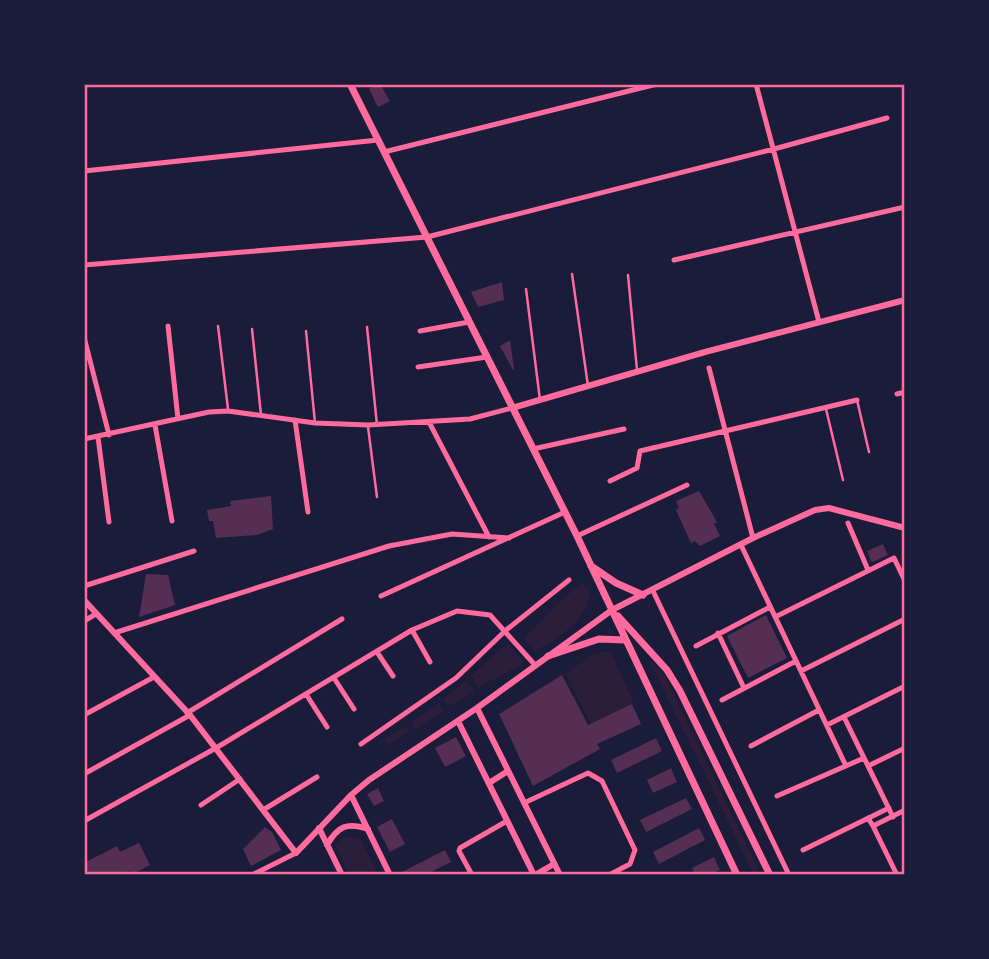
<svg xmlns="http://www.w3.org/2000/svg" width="989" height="959" font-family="Manrope,sans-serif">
<rect width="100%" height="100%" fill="#1b1b3a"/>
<path fill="#2a1e3b" d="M582 583 590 591C587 623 559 636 534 652L524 638 557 604Z
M508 643 524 663 478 688 471 676Z
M602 652H611L634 703 591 724 565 674 594 654Z
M649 660 664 673 761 875H754Z
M466 681 475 691 449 706 443 699Z
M439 704 444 711 415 729 411 722Z
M406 726 410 731 388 746 384 739Z
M348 836 361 840 379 875H349L335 845 341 838Z"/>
<path fill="#542f53" d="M377 84H380L390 101 378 107 369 89Z
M502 282 504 300 478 307 471 292Z
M510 340 514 370H513L500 346Z
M699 491 717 522 714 524 720 536 700 546 695 541 691 543 676 510 679 508 676 501Z
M271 496 273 529 257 535 216 538 213 521H209L207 510 231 506 230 501Z
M883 544 888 555 873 562 871 561 867 551Z
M146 574 168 575 175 605 139 617Z
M766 615 787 658 748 678 727 636Z
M562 675 588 725 632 704 641 724 597 744 600 749 533 786 499 714Z
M456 737 466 756 445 767 435 748Z
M656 738 662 751 617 773 611 760Z
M671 768 677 782 653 793 647 780Z
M378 788 384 801 374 806 367 794Z
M686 798 692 809 646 832 640 820Z
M392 819 405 844 390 852 377 827Z
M265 827 272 832 281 850 251 866 243 849Z
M699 828 705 840 659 864 653 852Z
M139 843 150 865 131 875 129 871 120 875H84V863L117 846 120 852Z
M445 850 451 862 425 875H396Z
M714 857 720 870 709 875H695L692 868Z"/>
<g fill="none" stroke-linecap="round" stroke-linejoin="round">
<path stroke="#ff6b9d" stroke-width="2.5" d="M572 274 588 386
M628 275 637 370
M526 289 540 400
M218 326 228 409
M367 327 377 425
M252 329 261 415
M306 331 315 423
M857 400 869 452
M826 409 843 480
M368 427 377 497"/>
<path stroke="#ff6b9d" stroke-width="5" d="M756 84 819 322
M384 152 657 84
M84 171 378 140
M674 260 905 207
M84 265 427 237 774 149 887 118
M168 326 178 419
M420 331 469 322
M84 337 109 435
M418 367 487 357
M709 368 753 538
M897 394 905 392
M295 420 308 512
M429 422 489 537
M155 425 172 521
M98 437 109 522
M84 439 209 412 228 411 315 423 368 425 470 419 512 408
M533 449 624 429
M610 481 637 468 640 451 857 400
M848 523 868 570
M577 536 687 485
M741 545 846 766
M84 586 194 551
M653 591 789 875
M381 596 565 512
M775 617 894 558 905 581
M84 621 96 614
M412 630 430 662
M114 633 389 546 452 534 509 538
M718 633 744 688
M696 646 770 607
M377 652 393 676
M801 671 905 619
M334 678 354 709
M306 694 327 727
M722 700 796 661
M187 713 342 619
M84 715 154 677
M844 717 893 817
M827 725 905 686
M361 744 456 678 505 631 569 580
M751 746 819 710
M868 766 905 748
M84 774 190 715
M777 796 864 758
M524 803 588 773 602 781 635 850 630 864 609 875
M201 805 240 779
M263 810 317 777
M868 818 873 826 905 810
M84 821 216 748 412 630 457 611 490 615 535 665
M873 826 897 875
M803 850 889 808
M252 875 296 853
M472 875 459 851 460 848 507 821"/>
<path stroke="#ff6b9d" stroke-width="6" d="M512 408 705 352 905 300
M84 600 190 715 296 853 351 795 369 780 477 708 612 610 753 538 815 510 829 508 905 528
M477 708 560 875
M458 721 534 875
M489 783 508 771
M351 795 390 875
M319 828 342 875
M327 845C338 826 347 822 368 829
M535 875 554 864"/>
<path stroke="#ff6b9d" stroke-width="7" d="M350 84 577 536 737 875
M591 566 616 583 643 595
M618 616 667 670 680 691 770 875
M548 656 599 639 625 640"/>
</g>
<rect width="989" height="959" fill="none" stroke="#1b1b3a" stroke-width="172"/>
<rect x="86" y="86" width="817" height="787" fill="none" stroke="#ff6b9d" stroke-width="2.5"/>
</svg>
